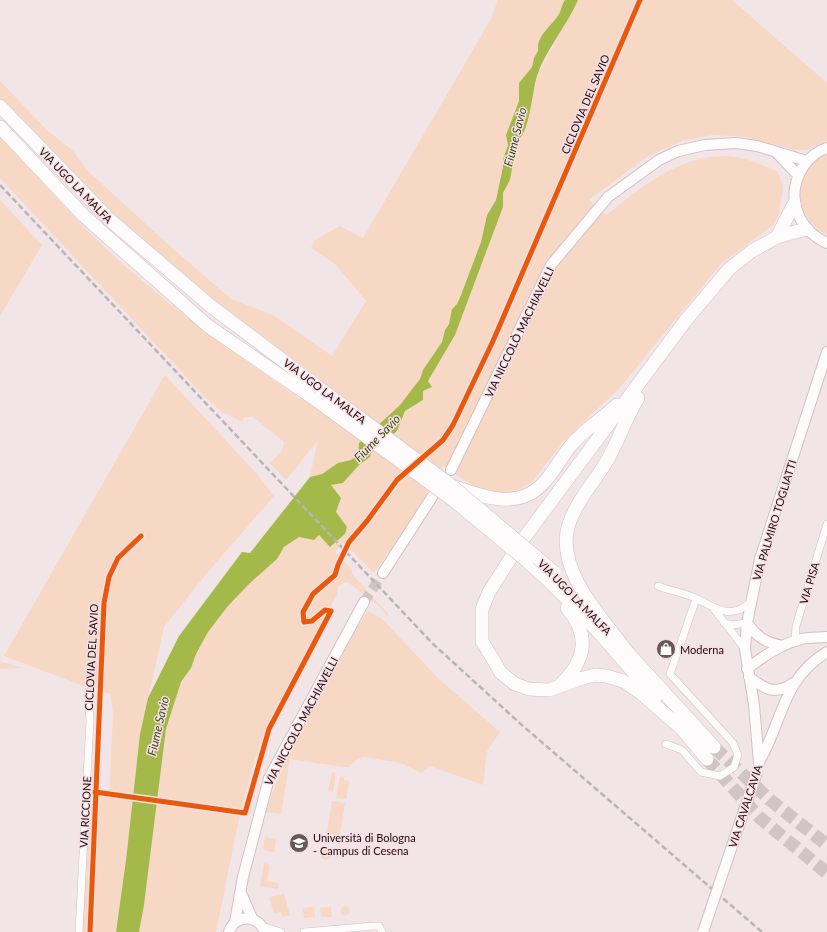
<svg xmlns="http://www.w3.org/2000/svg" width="827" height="932" font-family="Lato,sans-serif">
<rect width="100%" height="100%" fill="#f1e5e8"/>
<path fill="#f7d8c4" d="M498 0H565C561 5 561 13 557 17 550 27 536 37 538 51L534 58 532 67 519 83V101L506 135 508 145 503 159V167L496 200 487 215 481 242 461 295 457 304 452 309 449 324 445 330 442 342 415 386 400 405 385 420 358 455 351 460 338 463 322 474 310 477 318 440 286 480 270 463 282 451 284 442 253 417H244L242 422 222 412 203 395 0 178V137C32 171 64 207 97 240 159 300 230 350 300 399L319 378 222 308 115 220 0 99V81L47 130 73 151 89 172 170 246 231 299 273 315 332 356 366 301 335 264 311 248 315 240 340 226 363 238 491 19Z
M578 0H732L827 83V141L807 150H795L747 137 713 135 684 140 647 157 589 200 607 215C641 186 688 149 737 157 750 159 764 166 777 171L783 186 779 214 773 225 720 265 618 390 583 422 563 442 531 483 508 495 484 492 473 486 443 466 409 523 374 573 344 543 335 552 352 570V574L389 615 387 616 381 608 349 583 345 582 338 587 337 595 268 723C241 789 231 863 216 932H139L144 905 166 729 181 682 191 668 196 654 208 632 228 606 248 585 277 559 284 547 299 537 314 540 319 535 330 546 347 527 336 512 341 498 331 485 343 483 359 465 370 457 371 453 397 432 405 411 423 400V391L464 312 503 207V193L510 180 517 140 526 125 537 76Z
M827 152V234C803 225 792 192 806 170 811 162 819 157 827 152Z
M0 200 42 245 0 316Z
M165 375 256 473 274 496 207 573 164 627 140 734 126 860 116 932H83L88 796 109 798 113 715 111 694 97 691 4 656Z
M368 611 381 618 439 679 500 732 487 751 483 785 430 766 421 773 401 763 364 757 356 760 349 767H343L290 759 281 814 266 812C273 786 285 764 297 739 318 695 340 652 368 611Z
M0 661 21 668 0 669Z
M332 772 336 773 333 792 328 791Z
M340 776 344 777V780L349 781 346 799 336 798Z
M332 801 345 803 340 835 327 833Z
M265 837 276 839 274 852 263 850Z
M321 855a5 5 0 1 1 10 0a5 5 0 1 1-10 0Z
M264 863 270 865 267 881 279 883 278 889 260 886Z
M284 894 290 915 282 917 281 912 274 914 269 897Z
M340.5 911a4.5 4.5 0 1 1 9 0a4.5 4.5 0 1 1-9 0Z
M314 907 315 917 304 918 303 908Z
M331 907 332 917H321L320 908Z"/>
<path fill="#a5b94b" d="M565 0H578C567 26 546 49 537 76 532 91 530 133 517 141L510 180 503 193V207L455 335 428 381 432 387 423 391V400L405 411 397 431 371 453 370 457 359 465 343 483 331 485 341 498 336 512 347 527 345 534 330 547 319 535 314 540 299 537 284 547 277 559 248 585 228 606 208 632 196 654 191 668 181 682 166 729 144 905 139 932H116L126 860 140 734 148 698 179 636 242 552 250 553 310 477 322 474 338 463 351 460 358 455 359 443 400 405 420 379 423 370 442 342 445 330 449 324 452 309 457 304 461 295 481 242 487 215 496 200 503 167V159L508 145 506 135 519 101V83L532 67 534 58 538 51C536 37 550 27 557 17 561 13 561 5 565 0Z"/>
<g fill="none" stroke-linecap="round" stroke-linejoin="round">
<path stroke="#d1c4c7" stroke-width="10" stroke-dasharray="10 5" stroke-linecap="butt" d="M364 602 383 573"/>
<path stroke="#d1c4c7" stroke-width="13" stroke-dasharray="13 6" stroke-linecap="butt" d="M714 747 770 800 827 845
M707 759 760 818 827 873"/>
<g stroke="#d1c1c5" stroke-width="8">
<path id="street" d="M658 586C671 591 685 593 697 599 717 609 730 620 751 602
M714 609 745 649
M724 623 732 625 747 623
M795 642 796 626 827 524
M666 744 682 750 701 772 720 776 734 767 738 755 733 743 670 674 696 599
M262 926 281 932
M79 932 90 720 88 692
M304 932 374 926H379L382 932"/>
</g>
<g stroke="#d1c1c5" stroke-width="12">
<path id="secondary" d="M827 148C817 151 809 158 803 167 785 196 797 229 827 243
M777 153 798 175
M451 470 551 265 608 197 659 160 678 151 705 145 736 143 757 146 807 161
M383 573 432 497
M747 623C757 637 766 643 783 646
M747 669C762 657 783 643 802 639 810 637 819 638 827 637
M749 677C765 689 775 696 793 683
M759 762C783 721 782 679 827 652
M759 763 754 705 745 649 747 623 760 559 827 352
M241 893 252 918
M235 922 243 877 269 778 364 602
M229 932C235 914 258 914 265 932"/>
</g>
<g stroke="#d1c1c5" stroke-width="14">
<path id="highway" d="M0 106 110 220 212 307 318 387
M0 127 84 216 208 326 316 400
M777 237 794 204
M453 486C485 498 521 511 546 480 556 469 563 454 573 443 586 428 603 418 617 405
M527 561C574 602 615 650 655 698
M629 654C604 620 556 572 568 527 575 503 593 484 605 464 618 443 625 419 638 398
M629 654 714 747
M561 684C586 660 590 635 567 608
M676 722 707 759
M681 728 642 694 623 681 606 676 595 675 583 678 549 690 529 689 515 684 501 673 482 641V609L489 592 521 542 686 320 729 269 752 251 777 237 806 229"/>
</g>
<use href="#street" stroke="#fdfbfc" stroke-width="7"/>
<use href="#secondary" stroke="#fdfbfc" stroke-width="10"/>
<use href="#highway" stroke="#fdfbfc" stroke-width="13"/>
<path stroke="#b9b5b6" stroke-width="2.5" stroke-dasharray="6 3" stroke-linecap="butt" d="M0 185 433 644 523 726 762 932"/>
<g stroke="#d1c1c5" stroke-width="12" stroke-linecap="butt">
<path id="secondary-bridge" d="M703 932 757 772"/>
</g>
<g stroke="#d1c1c5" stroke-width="14" stroke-linecap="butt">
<path id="highway-bridge" d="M318 387 452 486 554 572
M316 400 452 499 527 561"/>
</g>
<use href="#secondary-bridge" stroke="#fdfbfc" stroke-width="10"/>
<use href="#highway-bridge" stroke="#fdfbfc" stroke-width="13"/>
<g stroke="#f7dfe4" stroke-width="8">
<path id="cycleway" d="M95 792 245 813 269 729 331 611 325 610 312 621 304 622 303 612 313 594 335 575 338 565 349 542 367 521 397 480 443 440 453 425 493 341 640 0
M90 932 104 603 109 577 118 558 141 536"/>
</g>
<use href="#cycleway" stroke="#e8590c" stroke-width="5"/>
</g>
<defs>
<g id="shop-disc" transform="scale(1)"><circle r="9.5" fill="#67575b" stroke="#f7dfe4"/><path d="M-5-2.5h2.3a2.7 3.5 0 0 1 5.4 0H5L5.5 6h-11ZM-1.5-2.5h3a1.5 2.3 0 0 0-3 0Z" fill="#fff"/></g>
<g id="university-disc" transform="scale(1)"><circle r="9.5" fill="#67575b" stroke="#f7dfe4"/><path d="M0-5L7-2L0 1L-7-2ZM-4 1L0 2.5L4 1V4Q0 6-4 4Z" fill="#fff"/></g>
</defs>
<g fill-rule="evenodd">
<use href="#shop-disc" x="666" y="649"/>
<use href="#university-disc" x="299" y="843"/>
</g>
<g text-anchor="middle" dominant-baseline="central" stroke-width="3" stroke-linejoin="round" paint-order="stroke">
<g font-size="11" fill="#1d0a0f" stroke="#f7dfe4">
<text transform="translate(585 104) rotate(-67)">CICLOVIA DEL SAVIO</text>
<text transform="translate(76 185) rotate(46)">VIA UGO LA MALFA</text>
<text transform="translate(519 332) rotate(-64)">VIA NICCOLÒ MACHIAVELLI</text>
<text transform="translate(325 391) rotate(37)">VIA UGO LA MALFA</text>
<text transform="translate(774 520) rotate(-73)">VIA PALMIRO TOGLIATTI</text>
<text transform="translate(809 583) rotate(-73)">VIA PISA</text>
<text transform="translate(575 597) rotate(46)">VIA UGO LA MALFA</text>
<text transform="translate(91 657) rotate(-87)">CICLOVIA DEL SAVIO</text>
<text transform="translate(301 721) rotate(-62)">VIA NICCOLÒ MACHIAVELLI</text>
<text transform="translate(745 806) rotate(-72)">VIA CAVALCAVIA</text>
<text transform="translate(85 812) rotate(-87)">VIA RICCIONE</text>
</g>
<g font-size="11" fill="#1d0a0f" stroke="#f7dfe4" text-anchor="start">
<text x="680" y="649">Moderna</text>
<text x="313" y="837">Università di Bologna<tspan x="313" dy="13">- Campus di Cesena</tspan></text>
</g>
<g font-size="12" font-style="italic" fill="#3b4915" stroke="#f7dfe4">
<text transform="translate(515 137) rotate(-76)">Fiume Savio</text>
<text transform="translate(377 438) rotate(-46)">Fiume Savio</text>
<text transform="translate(158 726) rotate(-77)">Fiume Savio</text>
</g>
</g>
</svg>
